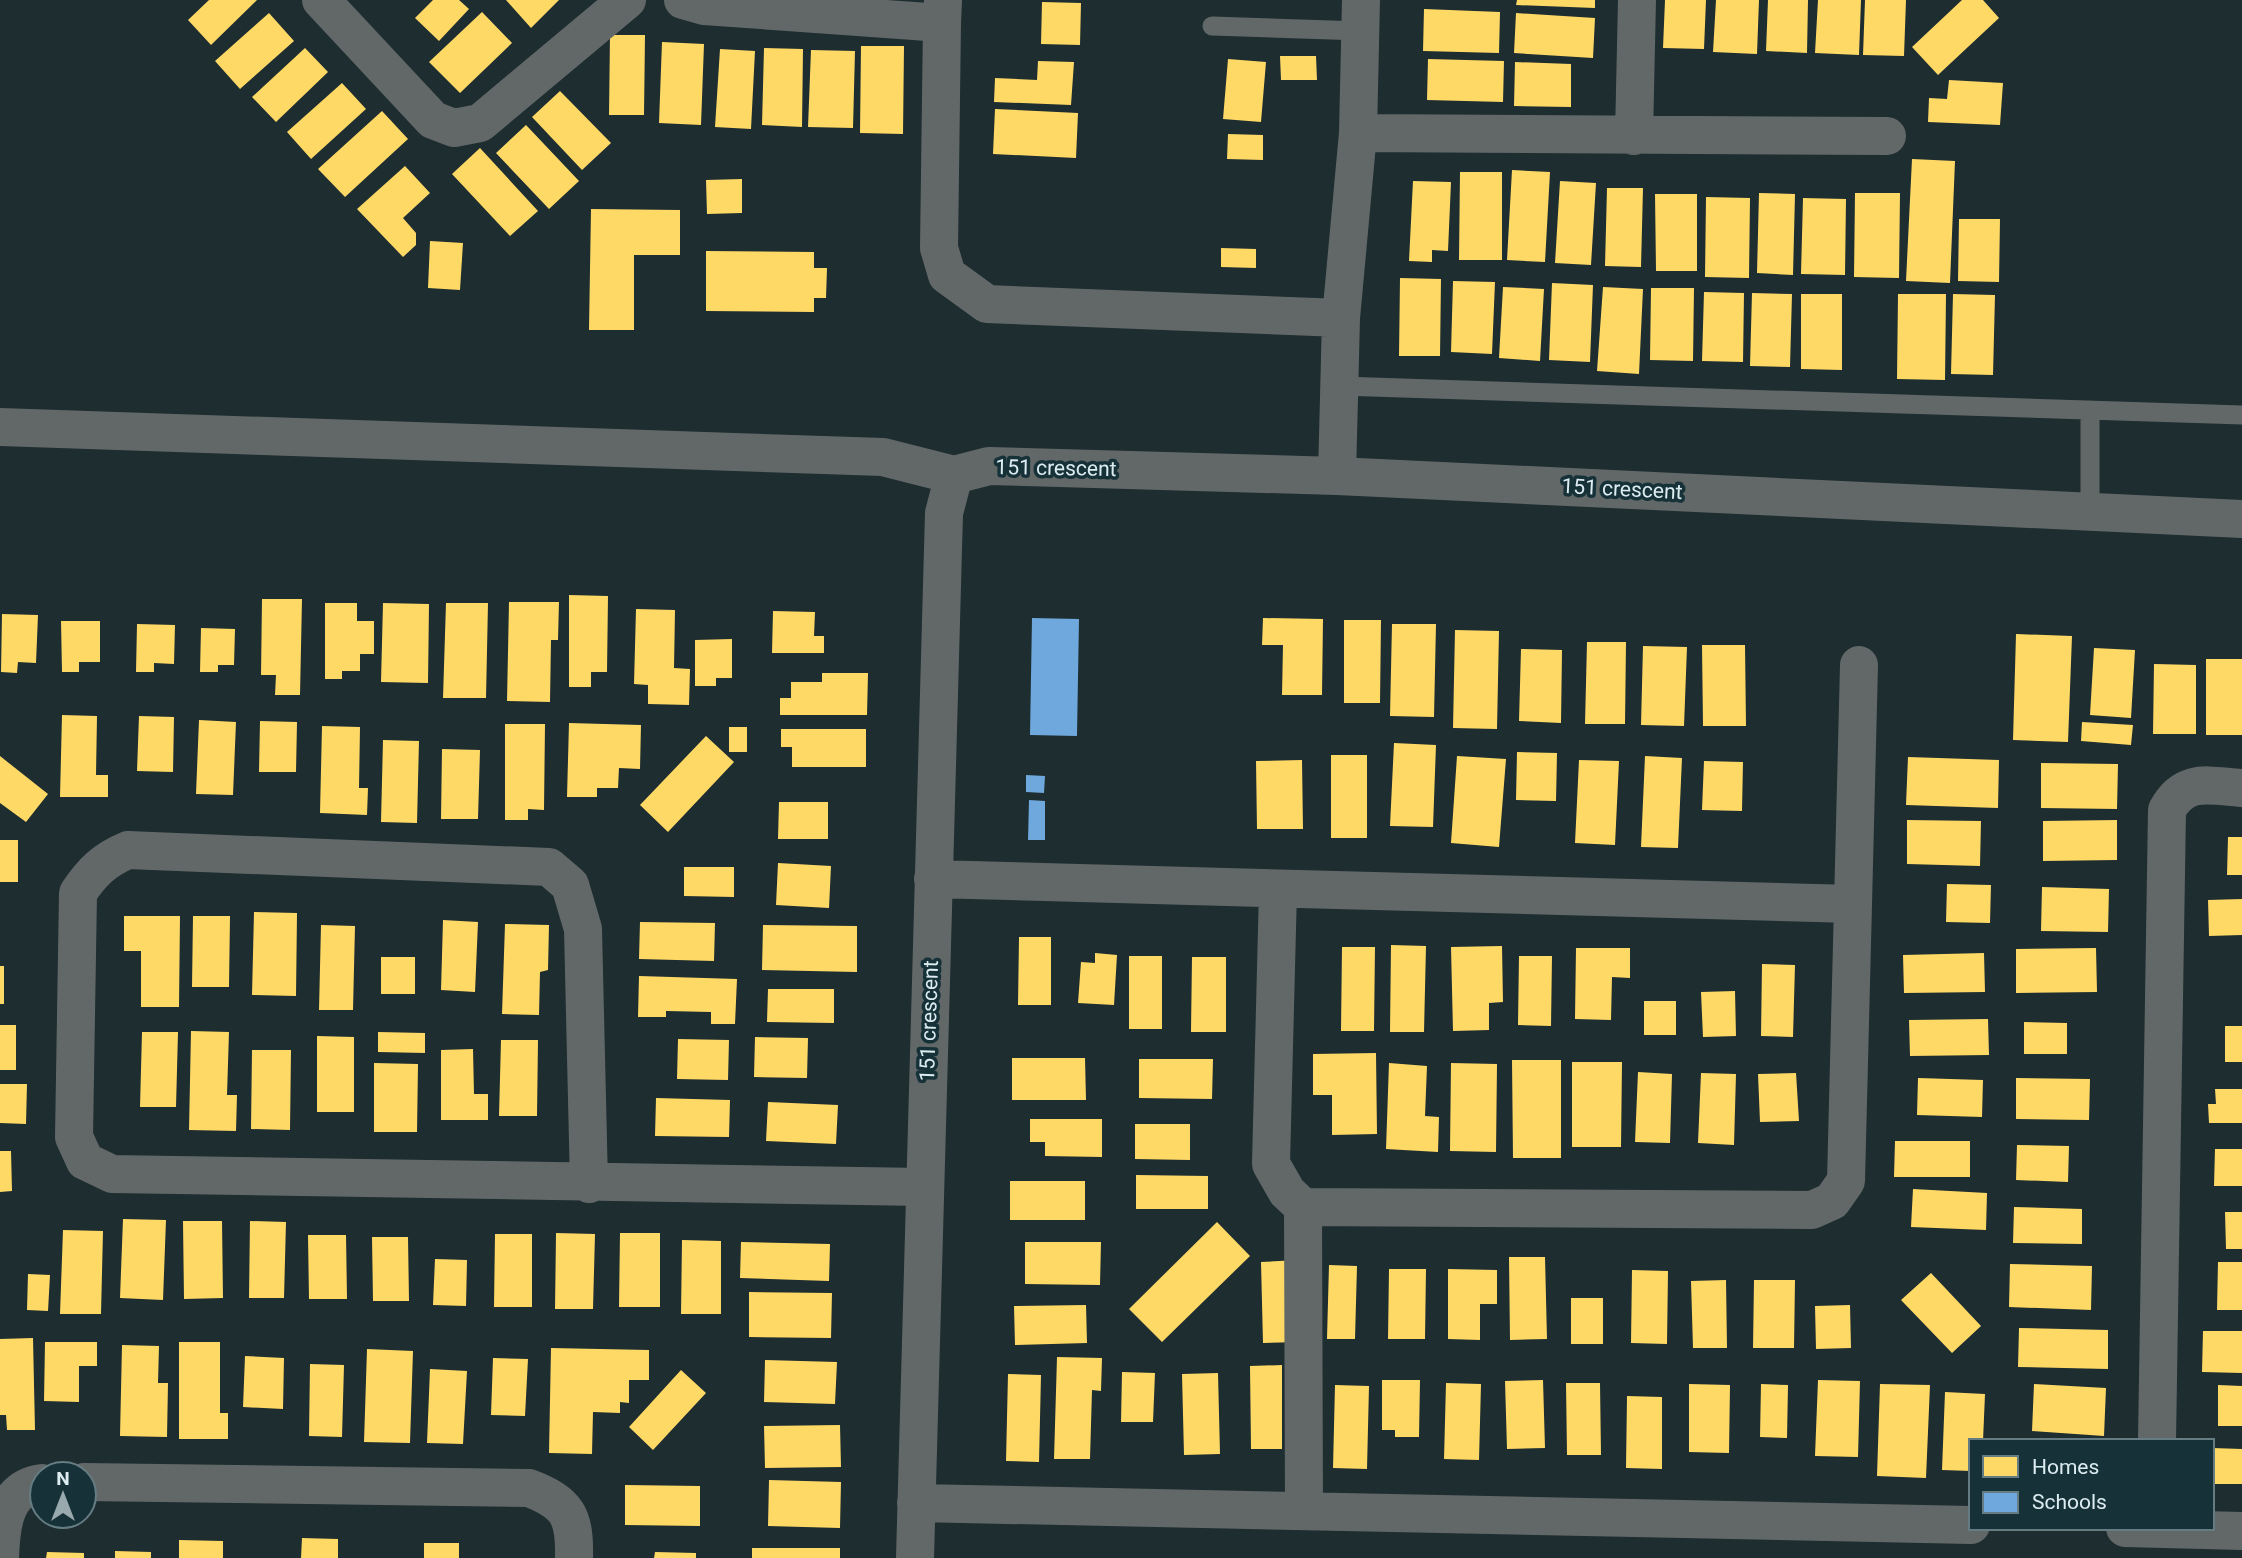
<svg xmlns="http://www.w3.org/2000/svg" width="2242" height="1558" font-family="Roboto,sans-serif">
<rect width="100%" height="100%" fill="#1e2d30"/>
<path fill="#ffd966" d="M209 0H257L211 45 188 20Z
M433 0H459L469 9 439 41 415 18Z
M506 0H559L531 28Z
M1517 0H1595V8L1516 5Z
M1665 0H1706L1704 49 1663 48Z
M1716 0H1759L1757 54 1713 52Z
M1768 0H1808L1807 53 1766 51Z
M1818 0H1861L1859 55 1815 53Z
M1865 0H1906L1904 56 1863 55Z
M1962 0H1983L1999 18 1938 75 1912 47Z
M1042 2 1081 3 1080 45 1041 44Z
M1424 9 1500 12 1499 53 1423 51Z
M482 12 512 43 460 93 429 62Z
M269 13 294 41 240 89 215 61Z
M1516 13 1595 18 1593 58 1514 53Z
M610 35H645L644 115H609Z
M662 42 704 44 701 125 659 123Z
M861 46H904L903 134 860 133Z
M305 48 328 72 276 122 252 97Z
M764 48 803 49 802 127 762 125Z
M720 49 755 51 751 129 715 127Z
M811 50 855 51 853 128 808 127Z
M1280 56H1316L1317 80H1281Z
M1228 59 1266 62 1261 122 1223 119Z
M1428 59 1504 61 1503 102 1427 100Z
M1038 61 1074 62 1071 105 994 102 995 78 1037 80Z
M1515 62 1571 64V107L1514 106Z
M1949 80 2003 83 2000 125 1928 122 1929 98 1947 99Z
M342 83 366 109 311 159 287 132Z
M560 91 611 143 582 170 532 117Z
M995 109 1078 113 1076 158 993 154Z
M382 111 408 139 345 197 318 169Z
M526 125 579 181 549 209 496 153Z
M1228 134 1263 135V160L1227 159Z
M480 148 538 211 510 236 452 174Z
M1912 159 1955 161 1950 283 1906 281Z
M405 166 430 193 403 218 416 233V245L403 257 357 209Z
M1512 170 1550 172 1545 262 1507 260Z
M1460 172H1502V260H1459Z
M742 179V213L707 214 706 180Z
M1413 181 1451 182 1448 251 1432 250V262L1409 261Z
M1560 181 1596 183 1591 265 1555 263Z
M1607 188H1643L1641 267 1605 266Z
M1759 193 1795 194 1793 275 1757 273Z
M1855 193H1900L1899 278 1854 277Z
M1655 194H1697V271H1656Z
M1706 197 1750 198 1749 278 1705 277Z
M1803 198 1846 199 1845 275 1801 274Z
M591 209 680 210V255H634V330H589Z
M1959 219H2000L1999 282 1958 281Z
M430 241 463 243 460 290 428 288Z
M1221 248 1256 249V268L1221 267Z
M706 251 814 252V268H827L826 298H814V312L706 311Z
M1400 278 1441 279 1440 356H1399Z
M1453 281 1495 282 1492 354 1451 352Z
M1552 283 1593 285 1590 362 1549 360Z
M1503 287 1544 289 1540 361 1499 358Z
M1603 287 1643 289 1639 374 1597 371Z
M1651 288H1694L1693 361 1650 360Z
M1704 292 1744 293 1743 362 1702 361Z
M1752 293 1792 294 1790 367 1750 366Z
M1801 294H1842V370L1801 369Z
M1898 294H1946L1945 380 1897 379Z
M1953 294 1995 295 1993 375 1951 374Z
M569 595 608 596 607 672H591V687H569Z
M262 599H302L300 695H275L276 675H261Z
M509 602H559L558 640H551L550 702 507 701Z
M325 603H357V621H374V654H360V671H342V679H325Z
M383 603 429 604 428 683 381 682Z
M446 603H488L486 698H443Z
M636 609 675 610 674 668 690 669 689 705 648 704V685L634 684Z
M773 611 815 612 814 636H824V653H772Z
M2 614 38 615 36 663 18 662 17 673 1 672Z
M1263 618 1323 619 1322 695H1282L1283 645H1262Z
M1344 620H1381L1380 703H1344Z
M61 621H100V662H79V672H62Z
M137 624 175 625 174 664 154 663V672H136Z
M1392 624H1436L1434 717 1390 716Z
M201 628 235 629 234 665H218V672H200Z
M1455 630 1499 631 1497 729 1453 728Z
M2016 634 2072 636 2068 742 2013 740Z
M732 639V678H716V686H695V640Z
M1587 642H1626L1625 724H1585Z
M1702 645H1745L1746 726H1703Z
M1643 646 1687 647 1684 726 1641 725Z
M2094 648 2135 650 2131 718 2090 715Z
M1521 649 1562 650 1561 723 1519 721Z
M2206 659H2242V735H2206Z
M2154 664 2196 665V734H2153Z
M822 673H868L867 715H780V698H791V682H822Z
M62 715 97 716 96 775H108V797H60Z
M139 716 174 717 173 772 137 771Z
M199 720 236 722 233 795 196 794Z
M260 721 297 722 296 772H259Z
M2082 722 2133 725 2131 745 2081 741Z
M569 723 641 725 640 769 619 768 618 788H597V797H567Z
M505 724H545L544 810 528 809V820H505Z
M322 726 360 727 359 788H368L367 815 320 813Z
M729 727H747V752H729Z
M781 729H866V767H792V747H781Z
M706 736 734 762 668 832 640 805Z
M383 740 419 741 417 823 381 822Z
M1394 743 1436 745 1433 827 1390 826Z
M442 749 480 750 478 819H441Z
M1517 752 1557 753 1556 801 1516 800Z
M1331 755H1367V838H1331Z
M0 756 48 794 26 822 0 803Z
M1457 756 1506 759 1499 847 1451 843Z
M1645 756 1682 758 1678 848 1641 847Z
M1908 757 1999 760 1998 808 1906 805Z
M1302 760 1303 829H1257L1256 761Z
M1579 760 1619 761 1615 845 1575 843Z
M1704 761 1743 762 1742 811 1702 810Z
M2041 763 2118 764 2117 809 2041 808Z
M779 802H828V839H778Z
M1907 820 1981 821 1980 866 1907 864Z
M2117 820V860L2043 861V821Z
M2228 837H2242V875H2227Z
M0 840H18V882H0Z
M778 863 831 866 829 908 776 905Z
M684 867H734V897L684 896Z
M1947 884 1991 885 1990 923 1946 922Z
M2042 887 2109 889 2108 932 2041 931Z
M2242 899V935L2209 936 2208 900Z
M254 912 297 913 296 996 252 995Z
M124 916H180L179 1007H141V951H124Z
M193 916H230L229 987H192Z
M443 920 478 922 475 992 441 990Z
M640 922 715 923 714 961 639 959Z
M505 924 549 925 548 970 540 972 539 1015 502 1014Z
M321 925 355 926 353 1010H319Z
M763 925 857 926V972L762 970Z
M1019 937H1051V1005H1018Z
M1391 945 1426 946 1424 1032H1390Z
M1502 946 1503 1002 1489 1003V1030L1453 1031 1451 947Z
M1342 947H1375L1374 1031H1341Z
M1576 948H1630V978L1612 977 1611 1020 1575 1019Z
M2096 948 2097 992 2016 993V949Z
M1095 953 1117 955 1114 1005 1078 1003 1081 962 1095 963Z
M1984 953 1985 992 1904 993 1903 955Z
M1129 956H1162V1029H1129Z
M1519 956H1552L1551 1026 1518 1025Z
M381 957H415V994H381Z
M1192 957H1226V1032H1191Z
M1762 964 1795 965 1793 1037 1761 1036Z
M0 966H4V1004H0Z
M639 976 737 979 735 1024H711V1012L666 1011V1017H638Z
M768 989H834V1023L767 1022Z
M1735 991 1736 1036 1703 1037 1701 992Z
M1644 1001H1676V1035H1644Z
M1988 1019 1989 1055 1910 1056 1909 1020Z
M2024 1022 2067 1023V1054H2024Z
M0 1025H16V1070H0Z
M2225 1026H2242V1062H2225Z
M191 1031 229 1032 227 1095H237L236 1131 189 1130Z
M142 1032H178L176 1107H140Z
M378 1032 425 1033V1053L378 1052Z
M317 1036 354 1037V1112H317Z
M755 1037 808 1038 807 1078 754 1077Z
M678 1039 729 1040 728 1080 677 1079Z
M501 1040H538L537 1116H499Z
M473 1049 474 1094H488V1120H441V1050Z
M252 1050H291L290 1130 251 1129Z
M1376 1053 1377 1134 1332 1135V1095H1313V1054Z
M1012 1058H1085L1086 1100H1012Z
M1139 1059H1213L1212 1099 1139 1098Z
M1512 1060H1561V1158H1513Z
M1572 1062H1622L1621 1147H1572Z
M374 1063 418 1064 417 1132H374Z
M1389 1063 1427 1066 1425 1116 1439 1117 1438 1152 1386 1149Z
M1451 1063 1497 1064 1496 1152 1450 1151Z
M1638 1072 1672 1074 1670 1143 1635 1142Z
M1701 1073 1736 1074 1734 1145 1698 1143Z
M1796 1073 1799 1121 1760 1122 1758 1074Z
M1918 1078 1983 1080 1982 1117 1917 1115Z
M2016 1078 2090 1079 2089 1120 2016 1119Z
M0 1084H27L26 1124 0 1123Z
M2215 1089H2242V1123H2209L2208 1104H2216Z
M656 1098 730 1100 729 1137 655 1136Z
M768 1102 838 1105 836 1144 766 1141Z
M1030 1119H1102V1157L1045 1156V1142H1030Z
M1135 1124H1190V1160L1135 1159Z
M1895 1141H1970V1177H1894Z
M2017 1145 2069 1146 2068 1182 2016 1180Z
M2215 1149H2242V1186H2214Z
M0 1151H11L12 1191 0 1192Z
M1136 1175 1208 1176V1209H1136Z
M1010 1181H1085V1220H1010Z
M1913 1189 1987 1193 1986 1230 1911 1227Z
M2014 1207 2082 1209V1244L2013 1243Z
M2225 1212H2242V1249H2226Z
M123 1219 166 1220 163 1300 120 1298Z
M183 1221H222L223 1298 184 1299Z
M250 1221 286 1222 284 1298H249Z
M1217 1222 1250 1256 1162 1342 1129 1309Z
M63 1230 103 1231 101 1314H60Z
M556 1233 595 1234 593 1309H555Z
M620 1233H660V1307H619Z
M495 1234H532V1307H494Z
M308 1235H346L347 1299H309Z
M372 1237H408L409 1301H373Z
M682 1240 721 1241V1314H681Z
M741 1242 830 1244 829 1281 740 1278Z
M1025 1242H1101L1100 1285 1025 1284Z
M1509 1257H1545L1547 1339 1510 1340Z
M435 1259 467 1260 466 1306 433 1305Z
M1298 1260 1299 1342 1263 1343 1261 1262Z
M2218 1262H2242V1310H2217Z
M2010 1264 2092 1266 2091 1310 2009 1307Z
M1329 1265 1357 1266 1355 1339H1327Z
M1389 1269H1426L1425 1339H1388Z
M1448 1269 1497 1270V1304H1480V1340L1448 1339Z
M1632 1270 1668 1271 1667 1344 1631 1343Z
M1931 1273 1981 1326 1952 1353 1901 1300Z
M28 1274 50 1275 48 1311 27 1310Z
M1726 1280 1727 1348H1693L1691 1281Z
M1754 1280H1795L1794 1348H1753Z
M749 1292 832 1293 831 1338 749 1337Z
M1571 1298H1603V1344H1571Z
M1086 1305 1087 1343 1015 1345 1014 1306Z
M1850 1305 1851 1348 1816 1349 1815 1306Z
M2019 1328 2108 1330V1369L2018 1367Z
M2203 1331H2242V1373L2202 1372Z
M33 1338 35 1430H7L6 1415H0V1339Z
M45 1342H97V1366H79V1402L44 1401Z
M179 1342H220V1413H228V1439H179Z
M122 1345 159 1346 158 1383H168L167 1437 120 1436Z
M551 1348 649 1350V1380H629V1403L620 1402V1413L593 1412 592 1454 549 1453Z
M367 1349 413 1351 410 1443 364 1442Z
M245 1356 284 1358 283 1409 243 1407Z
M1057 1357 1102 1358 1101 1391 1092 1390 1090 1459H1054Z
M493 1358 528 1359 525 1416 491 1415Z
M765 1360 837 1362 835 1404 764 1402Z
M310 1364 344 1365 342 1437 309 1436Z
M1282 1365V1449H1251L1250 1366Z
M430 1369 467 1371 463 1444 427 1443Z
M681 1370 706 1393 653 1450 629 1427Z
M1122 1372 1155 1373 1153 1422H1121Z
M1218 1373 1220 1454 1184 1455 1182 1374Z
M1008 1374 1041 1375 1039 1462 1006 1461Z
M1382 1380H1420L1419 1437H1395V1430H1382Z
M1543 1380 1545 1448 1507 1449 1505 1381Z
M1818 1380 1860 1381 1858 1457 1815 1456Z
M1446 1383 1481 1384 1479 1460 1444 1459Z
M1566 1383H1600L1601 1455H1567Z
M1689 1384 1730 1385 1729 1453 1689 1452Z
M1761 1384 1788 1385 1787 1438 1760 1437Z
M1880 1384 1930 1385 1926 1478 1877 1476Z
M2034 1384 2106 1388 2104 1436 2032 1431Z
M1335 1385 1369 1386 1367 1469 1333 1468Z
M2218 1385 2242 1386V1426H2218Z
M1945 1392 1985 1394 1983 1441H1971V1471L1942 1470Z
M1627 1396 1662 1397V1469L1626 1468Z
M840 1425 841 1467 765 1468 764 1426Z
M2212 1448 2242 1449V1484H2212Z
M769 1480 841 1482 840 1528 768 1526Z
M625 1485 700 1486V1526L625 1525Z
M302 1538 338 1539V1558H301Z
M179 1540 223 1541V1558H179Z
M424 1543H459V1558H424Z
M752 1548H840V1558H752Z
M115 1551 151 1552V1558H115Z
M47 1552 84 1553V1558H46Z
M655 1552 696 1553V1558H654Z"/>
<path fill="#6fa8dc" d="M1032 618 1079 619 1077 736 1030 735Z
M1026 775 1045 776 1044 793 1026 792Z
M1029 800 1045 801V840H1028Z"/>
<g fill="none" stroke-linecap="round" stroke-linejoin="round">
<path stroke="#626868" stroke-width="19" d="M1212 26 1361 31
M1340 386 2242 415
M2090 410V511"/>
<path stroke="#626868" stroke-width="38" d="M321 0 433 120 454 128 480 123 627 0
M683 0 704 6 942 23 943 0
M942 23 939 248 947 275 987 304 1341 318
M1358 133 1887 136
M1634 136 1637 0
M0 427 883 457 954 475 989 466 1337 476 2242 519
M1337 476 1341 318 1358 133 1361 0
M933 879 1853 904 1846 1181 1832 1201 1812 1210 1303 1207 1287 1192 1271 1164 1278 890
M1853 904 1859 665
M589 1184 583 929 570 885 549 867 128 850C104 860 92 872 78 893L74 1137 85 1161 112 1174 924 1187
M1303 1207 1304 1511
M2157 1441 2167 810C2185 777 2209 786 2242 788
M84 1482 529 1488C568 1503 575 1516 574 1558
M916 1503 1971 1525
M2125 1528 2242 1531
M0 1558C1 1527 4 1488 42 1483
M915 1558 944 513 954 475"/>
</g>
<g text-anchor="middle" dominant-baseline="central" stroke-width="7" stroke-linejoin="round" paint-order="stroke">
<g font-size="21" fill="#dcecf1" stroke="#163238">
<text transform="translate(1056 468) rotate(1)">151 crescent</text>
<text transform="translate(1622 489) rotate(3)">151 crescent</text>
<text transform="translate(929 1021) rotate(-88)">151 crescent</text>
</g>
</g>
<rect x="1969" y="1439" width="245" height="91" fill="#163238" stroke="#657c82" stroke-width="2"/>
<rect x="1983" y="1456" width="35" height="21" fill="#ffd966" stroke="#657c82" stroke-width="2"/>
<text x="2032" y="1474" font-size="21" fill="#dcecf1">Homes</text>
<rect x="1983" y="1492" width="35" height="21" fill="#6fa8dc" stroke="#657c82" stroke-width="2"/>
<text x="2032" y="1509" font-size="21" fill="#dcecf1">Schools</text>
<g transform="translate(63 1495)"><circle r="33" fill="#163238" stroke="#657c82" stroke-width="2"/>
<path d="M0-5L12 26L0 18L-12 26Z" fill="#9aa9ad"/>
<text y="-10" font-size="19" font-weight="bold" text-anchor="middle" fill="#dcecf1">N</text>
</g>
</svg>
